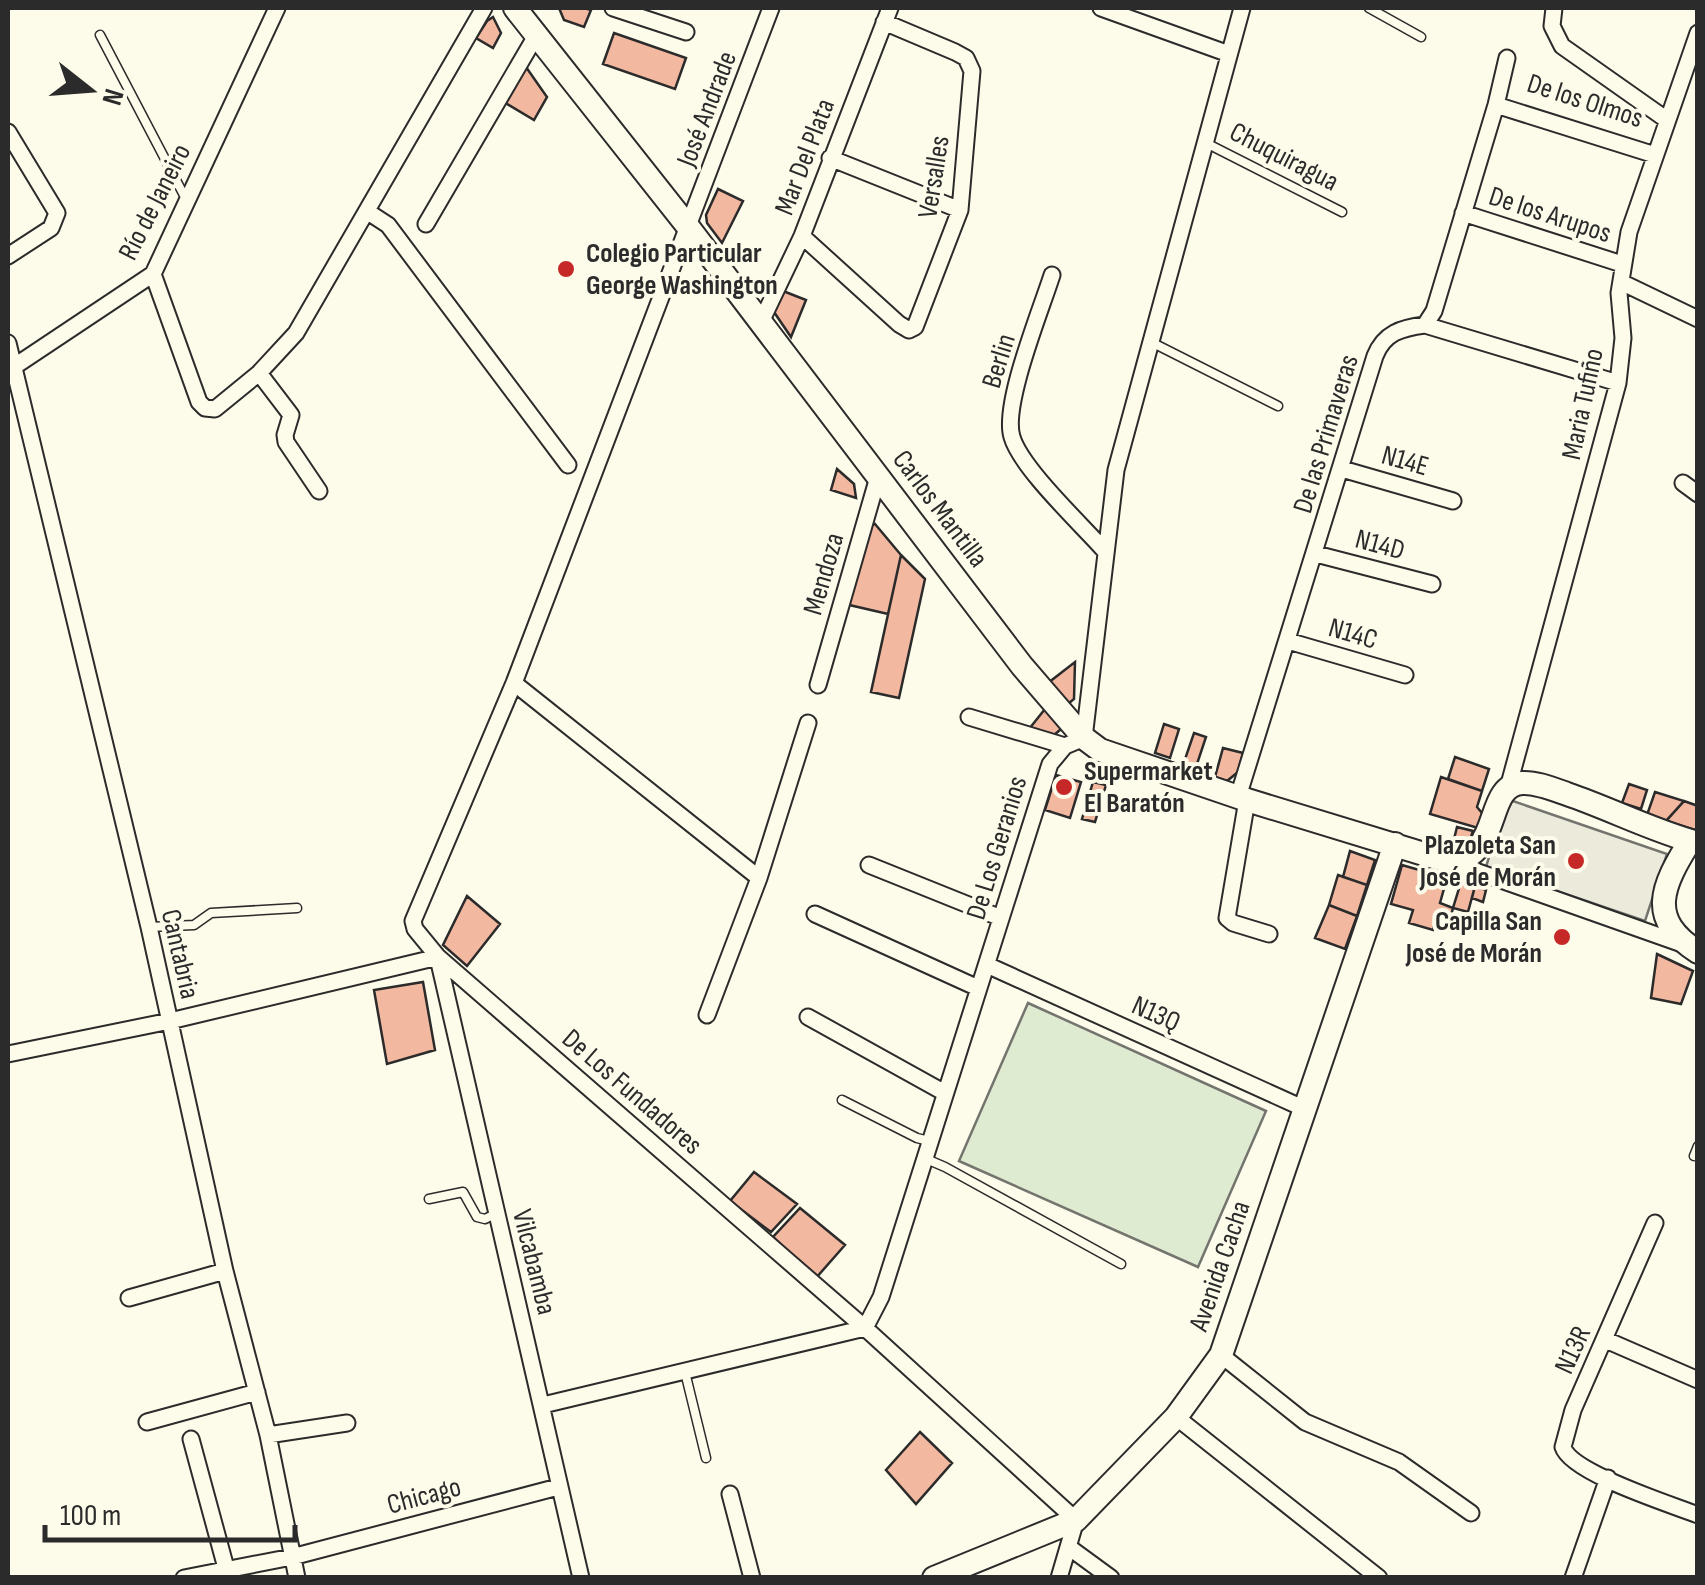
<svg xmlns="http://www.w3.org/2000/svg" width="1705" height="1585" font-family="'Sofia Sans Condensed',sans-serif">
<rect width="100%" height="100%" fill="#fdfbea"/>
<path fill="#deebd1" stroke="#74746e" stroke-width="2.5" d="M1028 1003 1266 1111 1198 1267 959 1161Z"/>
<path fill="#eceadb" stroke="#74746e" stroke-width="2.5" d="M1507 799 1667 854 1645 921 1486 867Z"/>
<path fill="#f2b8a0" stroke="#2b2b2b" stroke-width="2.5" d="M559 8H584L591 10 584 27 564 20Z
M493 17 501 33 493 48 476 38 487 21Z
M614 33 686 58 675 89 603 64Z
M526 67 547 97 534 120 502 101 520 69Z
M718 189 743 201 722 243 707 223 706 215Z
M783 291 806 300 791 337 774 312Z
M837 469 854 484 856 498 831 490Z
M875 524 901 555 888 614 845 604 866 526Z
M901 555 925 579 899 698 871 692Z
M1075 662 1074 699 1068 704 1048 683Z
M1045 709 1061 729 1053 736 1029 729Z
M1164 724 1179 729 1170 758 1155 753Z
M1194 733 1206 737 1195 770 1183 765Z
M1223 748 1243 753 1238 772 1227 781 1215 777Z
M1455 757 1489 769 1482 791 1448 779Z
M1056 775 1081 782 1070 818 1045 810Z
M1441 777 1482 791 1477 807 1482 813 1478 828 1430 814Z
M1093 782 1106 785 1095 822 1082 819Z
M1629 784 1647 790 1641 809 1622 803Z
M1655 792 1684 801 1666 821 1647 815Z
M1684 801 1698 806V831L1666 821Z
M1457 827 1473 831 1469 843 1454 839Z
M1350 851 1375 860 1367 885 1343 877Z
M1402 865 1447 878 1440 903 1453 908 1448 927 1435 923 1433 930 1409 923 1413 910 1391 904Z
M1338 875 1367 885 1357 916 1329 905Z
M1461 882 1475 886 1468 912 1453 908Z
M1475 886 1486 890 1483 902 1472 898Z
M467 896 500 924 467 966 443 945Z
M1329 905 1357 916 1345 949 1315 938Z
M1657 954 1693 971 1681 1004 1651 998Z
M423 982 435 1050 387 1064 374 990Z
M754 1172 797 1204 771 1232 730 1201Z
M800 1208 845 1245 816 1278 773 1237Z
M920 1432 952 1463 916 1504 886 1470Z"/>
<g fill="none" stroke-linecap="round" stroke-linejoin="round">
<g stroke="#2b2b2b" stroke-width="11">
<path id="lane" d="M1369 8 1421 37
M100 35 187 201
M1206 143 1342 212
M1153 343 1278 406
M149 927 194 925 211 913 297 908
M842 1100 917 1138 929 1141
M1694 1156 1698 1146
M924 1158 945 1167 1121 1264
M429 1199 463 1192 477 1217 485 1219 497 1213
M685 1372 706 1458"/>
</g>
<g stroke="#2b2b2b" stroke-width="19">
<path id="street" d="M613 8 686 32
M771 8 514 683 413 921 415 929 438 957 865 1328 1076 1520 1059 1578
M1101 8 1229 54
M1554 8 1552 26 1562 46 1667 120
M1496 105 1655 155
M8 132 57 213 51 228 8 256
M830 158 960 210
M368 212 388 225 568 465
M1463 213 1622 264
M426 224 537 34
M802 236 899 324 909 330 915 327 960 210 972 71 966 58 955 52 884 22
M153 274 199 402 205 408 215 409 259 373 296 333 484 8
M1052 275C1041 310 1002 405 1012 437 1021 468 1081 524 1104 550
M1621 282 1698 319
M761 322 802 236 890 8
M1425 325 1434 311 1496 105 1507 58
M8 343 149 927 225 1271 268 1435 297 1578
M15 366 153 274 277 8
M259 373 291 415 285 435 286 442 319 491
M1342 469 1453 501
M1683 483 1698 494
M1316 554 1432 584
M1288 641 1405 675
M514 683 759 878
M818 685 878 477
M969 717 1065 746
M1508 788 1618 383 1623 338 1619 293 1629 232 1698 33
M1238 797 1375 356C1384 333 1401 328 1425 325L1618 383
M1247 800 1227 918 1233 923 1269 934
M1450 862 1682 944
M869 865 1001 918
M815 914 978 988
M438 958 581 1578
M987 965 1305 1109
M707 1015 759 878 808 723
M808 1017 945 1093
M8 1054 170 1021 438 957
M1655 1223 1573 1410 1563 1447C1571 1473 1670 1504 1698 1515
M129 1298 225 1271
M1606 1340 1698 1380
M1221 1355 1305 1422 1399 1462 1471 1513
M543 1405 865 1328 881 1297 1050 764 1065 746 1084 738 1116 470 1242 8
M1176 1417 1379 1578
M147 1422 257 1392
M268 1435 347 1423
M191 1439 226 1568
M730 1494 752 1578
M1070 1548 1111 1578
M184 1578 292 1557 558 1487
M1573 1578 1608 1478"/>
</g>
<g stroke="#2b2b2b" stroke-width="26">
<path id="secondary" d="M515 8 689 228 1022 666 1084 738 1100 750 1247 800 1450 862C1504 855 1483 786 1522 783 1536 782 1553 789 1567 794 1611 809 1653 831 1698 843
M1690 841C1662 886 1646 919 1698 952
M934 1578 1076 1520 1176 1417 1221 1355 1395 844"/>
</g>
<use href="#lane" stroke="#fdfbea" stroke-width="8"/>
<use href="#street" stroke="#fdfbea" stroke-width="15"/>
<use href="#secondary" stroke="#fdfbea" stroke-width="22"/>
</g>
<g fill="#c62828" stroke="#fdfbea" stroke-width="4">
<circle cx="566" cy="269" r="10"/>
<circle cx="1064" cy="787" r="10"/>
<circle cx="1576" cy="861" r="10"/>
<circle cx="1562" cy="937" r="10"/>
</g>
<g text-anchor="middle" dominant-baseline="central" stroke-width="8" stroke-linejoin="round" paint-order="stroke">
<g font-size="28" fill="#2b2b2b" stroke="#fdfbea">
<text transform="translate(1585 101) rotate(18)">De los Olmos</text>
<text transform="translate(707 109) rotate(-69)">José Andrade</text>
<text transform="translate(805 157) rotate(-69)">Mar Del Plata</text>
<text transform="translate(1284 157) rotate(27)">Chuquiragua</text>
<text transform="translate(934 177) rotate(-81)">Versalles</text>
<text transform="translate(155 202) rotate(-63)">Río de Janeiro</text>
<text transform="translate(1550 215) rotate(18)">De los Arupos</text>
<text transform="translate(999 361) rotate(-73)">Berlin</text>
<text transform="translate(1583 404) rotate(-78)">Maria Tufiño</text>
<text transform="translate(1326 434) rotate(-73)">De las Primaveras</text>
<text transform="translate(1405 461) rotate(16)">N14E</text>
<text transform="translate(940 509) rotate(53)">Carlos Mantilla</text>
<text transform="translate(1380 545) rotate(15)">N14D</text>
<text transform="translate(824 574) rotate(-74)">Mendoza</text>
<text transform="translate(1353 634) rotate(16)">N14C</text>
<text transform="translate(997 848) rotate(-73)">De Los Geranios</text>
<text transform="translate(180 954) rotate(77)">Cantabria</text>
<text transform="translate(1156 1014) rotate(24)">N13Q</text>
<text transform="translate(632 1092) rotate(41)">De Los Fundadores</text>
<text transform="translate(534 1262) rotate(76)">Vilcabamba</text>
<text transform="translate(1220 1266) rotate(-71)">Avenida Cacha</text>
<text transform="translate(1573 1350) rotate(-65)">N13R</text>
<text transform="translate(424 1496) rotate(-15)">Chicago</text>
</g>
<g font-size="28" font-weight="bold" fill="#2b2b2b" stroke="#fdfbea" text-anchor="start">
<text x="586" y="253">Colegio Particular<tspan x="586" dy="32">George Washington</tspan></text>
<text x="1084" y="771">Supermarket<tspan x="1084" dy="32">El Baratón</tspan></text>
<text x="1556" y="845" text-anchor="end">Plazoleta San<tspan x="1556" dy="32">José de Morán</tspan></text>
<text x="1542" y="921" text-anchor="end">Capilla San<tspan x="1542" dy="32">José de Morán</tspan></text>
</g>
</g>
<rect width="1705" height="1585" fill="none" stroke="#2b2b2b" stroke-width="20"/>
<g transform="translate(90 90) rotate(107)" stroke="#fdfbea" stroke-width="8" paint-order="stroke">
<path d="M0-8L18 38L0 25L-18 38Z" fill="#2b2b2b"/>
<text y="-15" font-size="28" font-weight="bold" text-anchor="middle" fill="#2b2b2b">N</text>
</g>
<path d="M45 1525v15h250v-15" fill="none" stroke="#2b2b2b" stroke-width="5"/>
<text x="60" y="1525" font-size="30" fill="#2b2b2b" stroke="#fdfbea" stroke-width="8" paint-order="stroke">100 m</text>
</svg>
